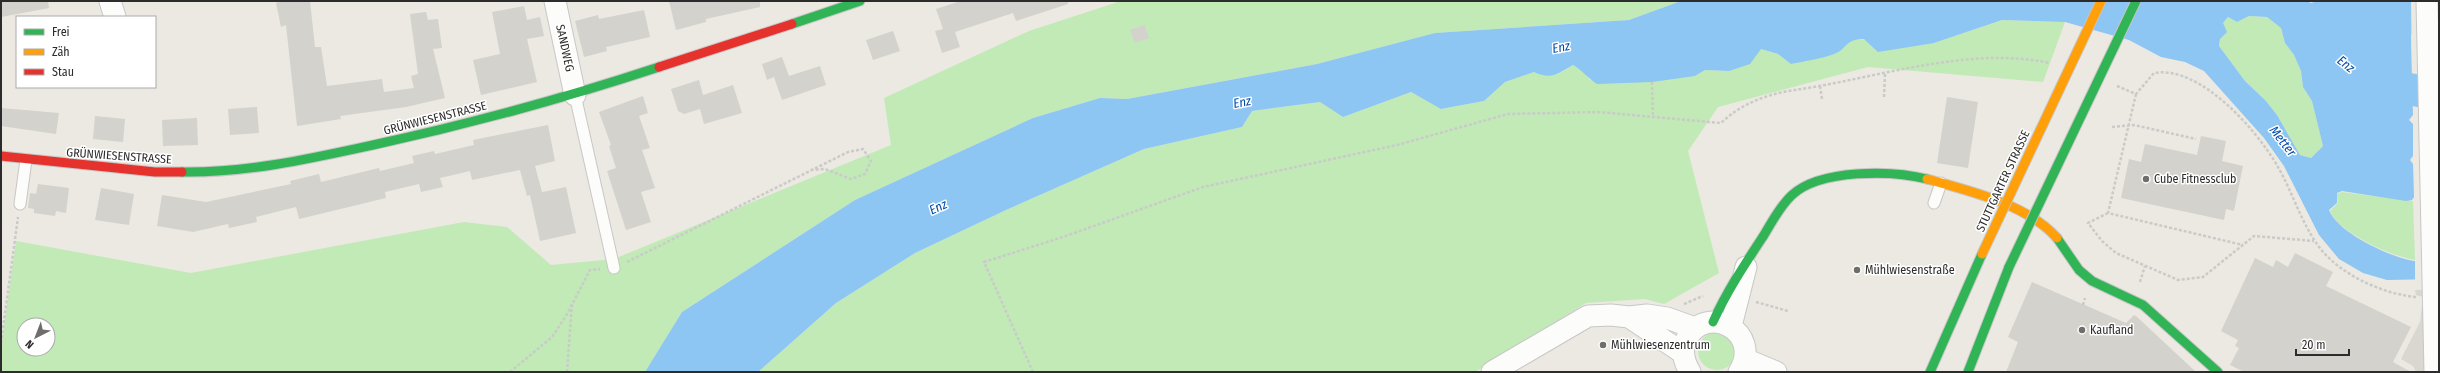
<svg xmlns="http://www.w3.org/2000/svg" width="2440" height="373" font-family="'Fira Sans Condensed',sans-serif">
<rect width="100%" height="100%" fill="#ebe9e1"/>
<path fill="#c1eab7" fill-rule="evenodd" d="M1121 1H1681L1629 20 1435 33 1317 64 1127 99 1100 98 1033 118 855 200 682 312 645 372H1V348L16 241 191 273 464 222 507 227 551 265 614 259 891 145 884 98 1029 31ZM24 325H48V349H24Z
M2249 16 2267 17 2281 28 2285 43 2294 55 2301 71 2303 87 2312 101 2323 146 2311 158 2300 155 2277 115 2266 101 2245 81 2219 46 2223 23 2228 17 2237 22Z
M2002 20 2065 22 2043 82 1868 67 1718 107 1688 151 1719 273 1664 304 1645 299 1586 303 1475 372H758L836 303 915 253 1006 210 1144 149 1242 127 1252 111 1320 102 1343 117 1411 92 1442 109 1484 101 1505 82 1534 72 1558 74 1573 65 1584 71 1590 80 1695 76 1705 70 1729 71 1761 49 1778 54 1791 64 1836 53 1848 42 1856 39 1934 43Z
M2342 192 2413 201 2415 260C2391 256 2339 233 2330 211L2338 203 2337 194Z
M1698 351a19 19 0 1 1 38 0a19 19 0 1 1-38 0Z"/>
<path fill="#d9d7d0" d="M2439 289V372H2416L2413 366 2401 359 2420 322 2423 297 2416 295 2415 290Z"/>
<path fill="#8dc5f3" fill-rule="evenodd" d="M1681 1H2306L2311 3 2318 1H2439L2411 35 2412 75 2410 79 2412 82 2413 115 2409 120 2413 124V156L2410 160 2413 164 2414 197 2412 200 2406 201 2342 191 2337 193V203L2329 210C2338 233 2390 257 2414 261 2422 262 2431 261 2439 262V279L2387 280 2363 273 2339 259 2319 235 2284 166 2264 138 2204 71 2185 62 2161 57 2129 40 2065 22 2002 20 1934 43 1878 52 1864 39C1844 39 1848 49 1834 54 1821 59 1805 61 1791 64L1778 54 1761 49 1750 64 1729 71 1705 70 1695 76 1652 82 1597 84C1588 78 1582 70 1573 65 1557 74 1551 80 1534 72L1505 82 1484 101 1441 109 1411 92 1343 117 1320 102 1252 111 1242 127 1144 149 1006 210 915 253 836 303 758 372H645L682 312 855 200 1033 118 1100 98 1127 99 1317 64 1435 33 1629 20ZM2249 16 2267 17 2281 28 2285 43 2294 55 2301 71 2303 87 2312 101 2323 146 2311 158 2300 155 2277 115 2266 101 2245 81 2219 46 2220 39 2227 32 2223 23 2228 17 2237 22Z"/>
<path fill="#ebe9e1" d="M2411 1H2439V35L2413 36 2414 75 2412 79Z
M2415 259 2439 260V281L2415 282Z"/>
<g fill="none" stroke-linecap="round" stroke-linejoin="round">
<path stroke="#8dc5f3" stroke-width="32" d="M2370 81 2439 95"/>
</g>
<path fill="#d3d2cc" d="M1 1H48L49 8 1 17Z
M281 1H310L315 47H321L327 86 382 79 384 92 414 88 411 76 418 74 410 14 426 12 428 20 438 19 442 48 433 49 445 98 406 107 340 116 341 119 297 126 286 25 281 27 276 3Z
M669 1H760V7L706 19V22L676 30Z
M961 1H1068V4L1016 21 1013 13 955 32 960 47 942 53 935 31 943 29 936 9Z
M524 6 527 20 540 17 544 36 527 39 537 82 481 95 473 60 500 54 492 12Z
M644 10 650 37 606 47 607 51 584 57 575 21 598 15 599 19Z
M1145 25 1149 38 1135 43 1130 30Z
M893 31 900 51 873 60 866 40Z
M782 57 789 76 820 66 826 85 782 100 774 77 767 80 762 64Z
M699 80 703 95 733 85 742 113 704 124 700 109 684 114 678 111 671 89Z
M643 96 648 113 639 116 650 148 642 150 655 188 641 192 651 222 626 230 607 171 616 168 609 146 611 145 599 112Z
M1947 97 1978 102 1968 168 1937 163Z
M257 107 259 133 230 135 228 109Z
M1 108 59 113 56 134 1 126Z
M95 116 125 119 123 142 93 139Z
M197 118 198 145 163 146 162 120Z
M548 125 555 161 535 166 542 192 538 193 566 187 576 233 540 241 530 195 527 196 520 170 472 180 470 171 440 178 443 187 421 192 419 184 385 192 386 198 299 219 296 207 256 217 257 222 229 228 228 224 193 232 157 226 162 195 206 202 291 184 290 181 319 174 321 182 379 168 380 171 414 163 412 156 434 151 435 154 474 145 473 140Z
M2201 136 2226 141 2222 161 2243 166 2234 211 2226 209 2224 220 2121 198 2129 159 2141 162 2145 144 2197 155Z
M38 184 69 188 66 213 56 211 55 216 34 213V209L28 208 30 193 36 194Z
M101 188 134 194 129 225 95 220Z
M2295 253 2333 272 2326 286 2411 327 2393 362 2411 372H2244L2230 365 2239 348 2235 346 2238 340 2221 331 2255 258 2273 267 2276 260 2288 267Z
M2032 282 2126 323 2134 315 2136 316 2196 372H2006L2018 342 2008 337Z"/>
<g fill="none" stroke-linecap="round" stroke-linejoin="round">
<g stroke="#c8c7c7" stroke-width="13">
<path id="lane" d="M575 95 614 268
M1934 203 1941 183
M20 204 26 160"/>
</g>
<g stroke="#c8c7c7" stroke-width="23">
<path id="street" d="M110 1 115 17
M555 1 575 95
M2427 1 2435 372
M1629 317 1683 353
M1731 326 1746 267
M1745 359 1776 372
M1492 372 1588 316 1611 315 1629 317 1647 315 1667 318 1695 328
M1690 372C1684 362 1681 351 1686 340 1706 301 1764 332 1739 372"/>
</g>
<g stroke="#c8c7c7" stroke-width="11">
<path id="fast" d="M792 24 860 1
M182 172C247 173 309 159 373 145 470 124 565 98 659 67
M2057 238 2079 270 2092 281 2143 305 2218 372
M1713 322C1727 291 1745 264 1764 235 1772 222 1780 206 1792 195 1820 169 1892 170 1927 179
M1930 372 1982 254
M1968 372 2009 267"/>
</g>
<g stroke="#c8c7c7" stroke-width="11">
<path id="slow" d="M1927 179C1969 191 2027 204 2057 238"/>
</g>
<g stroke="#c8c7c7" stroke-width="11">
<path id="jam" d="M659 67 792 24
M1 156 155 172H182"/>
</g>
<path stroke="#cacac9" stroke-width="2.5" stroke-dasharray="3 2" stroke-linecap="butt" d="M1652 82 1653 118
M1820 86 1822 99
M2117 86 2136 94 2154 73C2200 65 2257 130 2278 167 2294 195 2303 229 2324 253 2346 277 2384 294 2416 297
M2136 94 2108 213 2243 245
M1884 97 1885 74
M2112 127 2134 125 2196 139
M2108 213 2088 223 2102 241 2116 253 2178 280 2203 277 2254 236 2314 241
M627 262 848 152 863 149 871 161 865 174 851 179 825 169 811 170
M2140 282 2145 266
M1756 302 1788 311
M1684 304 1703 296
M2083 305 2085 298
M1 343 18 217
M510 372 552 337 566 316 590 270 600 269
M567 372 572 304
M1033 372 984 262 1063 237 1203 187 1397 145 1508 114 1598 112 1721 123C1740 105 1762 96 1788 91 1872 80 1966 45 2050 63"/>
<use href="#lane" stroke="#fcfcfa" stroke-width="11"/>
<use href="#street" stroke="#fcfcfa" stroke-width="21"/>
<use href="#fast" stroke="#30b455" stroke-width="9"/>
<use href="#slow" stroke="#ff9f0a" stroke-width="9"/>
<use href="#jam" stroke="#e5322d" stroke-width="9"/>
<g stroke="#c6c5c2" stroke-width="11" stroke-linecap="butt">
<path id="fast-bridge" d="M2009 267 2136 1"/>
</g>
<g stroke="#c6c5c2" stroke-width="11" stroke-linecap="butt">
<path id="slow-bridge" d="M1982 254 2101 1"/>
</g>
<use href="#fast-bridge" stroke="#30b455" stroke-width="9"/>
<use href="#slow-bridge" stroke="#ff9f0a" stroke-width="9"/>
</g>
<g fill="#6f6e6b" stroke="#fff" stroke-width="1.5">
<circle cx="2146" cy="179" r="4"/>
<circle cx="1857" cy="270" r="4"/>
<circle cx="2082" cy="330" r="4"/>
<circle cx="1603" cy="345" r="4"/>
</g>
<g text-anchor="middle" dominant-baseline="central" stroke-width="3" stroke-linejoin="round" paint-order="stroke">
<g font-size="12" fill="#2c2c2c" stroke="#fff">
<text transform="translate(565 48) rotate(78)">SANDWEG</text>
<text transform="translate(435 118) rotate(-14)">GRÜNWIESENSTRASSE</text>
<text transform="translate(119 156) rotate(4)">GRÜNWIESENSTRASSE</text>
<text transform="translate(2003 181) rotate(-65)">STUTTGARTER STRASSE</text>
</g>
<g font-size="12" fill="#2c2c2c" stroke="#fff" text-anchor="start">
<text x="2154" y="179">Cube Fitnessclub</text>
<text x="1865" y="270">Mühlwiesenstraße</text>
<text x="2090" y="330">Kaufland</text>
<text x="1611" y="345">Mühlwiesenzentrum</text>
</g>
<g font-size="13" font-style="italic" fill="#004dab" stroke="#fff">
<text transform="translate(1561 47) rotate(-10)">Enz</text>
<text transform="translate(2346 64) rotate(38)">Enz</text>
<text transform="translate(1242 102) rotate(-10)">Enz</text>
<text transform="translate(2283 141) rotate(52)">Metter</text>
<text transform="translate(938 207) rotate(-25)">Enz</text>
</g>
</g>
<rect width="2440" height="373" fill="none" stroke="#2c2c2c" stroke-width="4"/>
<rect x="16" y="16" width="140" height="72" fill="#ffffff" stroke="#ababab"/>
<rect x="24" y="29" width="20" height="6" fill="#30b455" stroke="#ababab"/>
<text x="52" y="36" font-size="12" fill="#2c2c2c">Frei</text>
<rect x="24" y="49" width="20" height="6" fill="#ff9f0a" stroke="#ababab"/>
<text x="52" y="56" font-size="12" fill="#2c2c2c">Zäh</text>
<rect x="24" y="69" width="20" height="6" fill="#e5322d" stroke="#ababab"/>
<text x="52" y="76" font-size="12" fill="#2c2c2c">Stau</text>
<g transform="translate(36 337) rotate(222)"><circle r="19" fill="#ffffff" stroke="#ababab"/>
<path d="M0-3L7 15L0 10L-7 15Z" fill="#6f6e6b"/>
<text y="-6" font-size="11" font-weight="bold" text-anchor="middle" fill="#2c2c2c">N</text>
</g>
<path d="M2296 349v6h53v-6" fill="none" stroke="#2c2c2c" stroke-width="2"/>
<text x="2302" y="349" font-size="12" fill="#2c2c2c" stroke="#ffffff" stroke-width="3" paint-order="stroke">20 m</text>
</svg>
